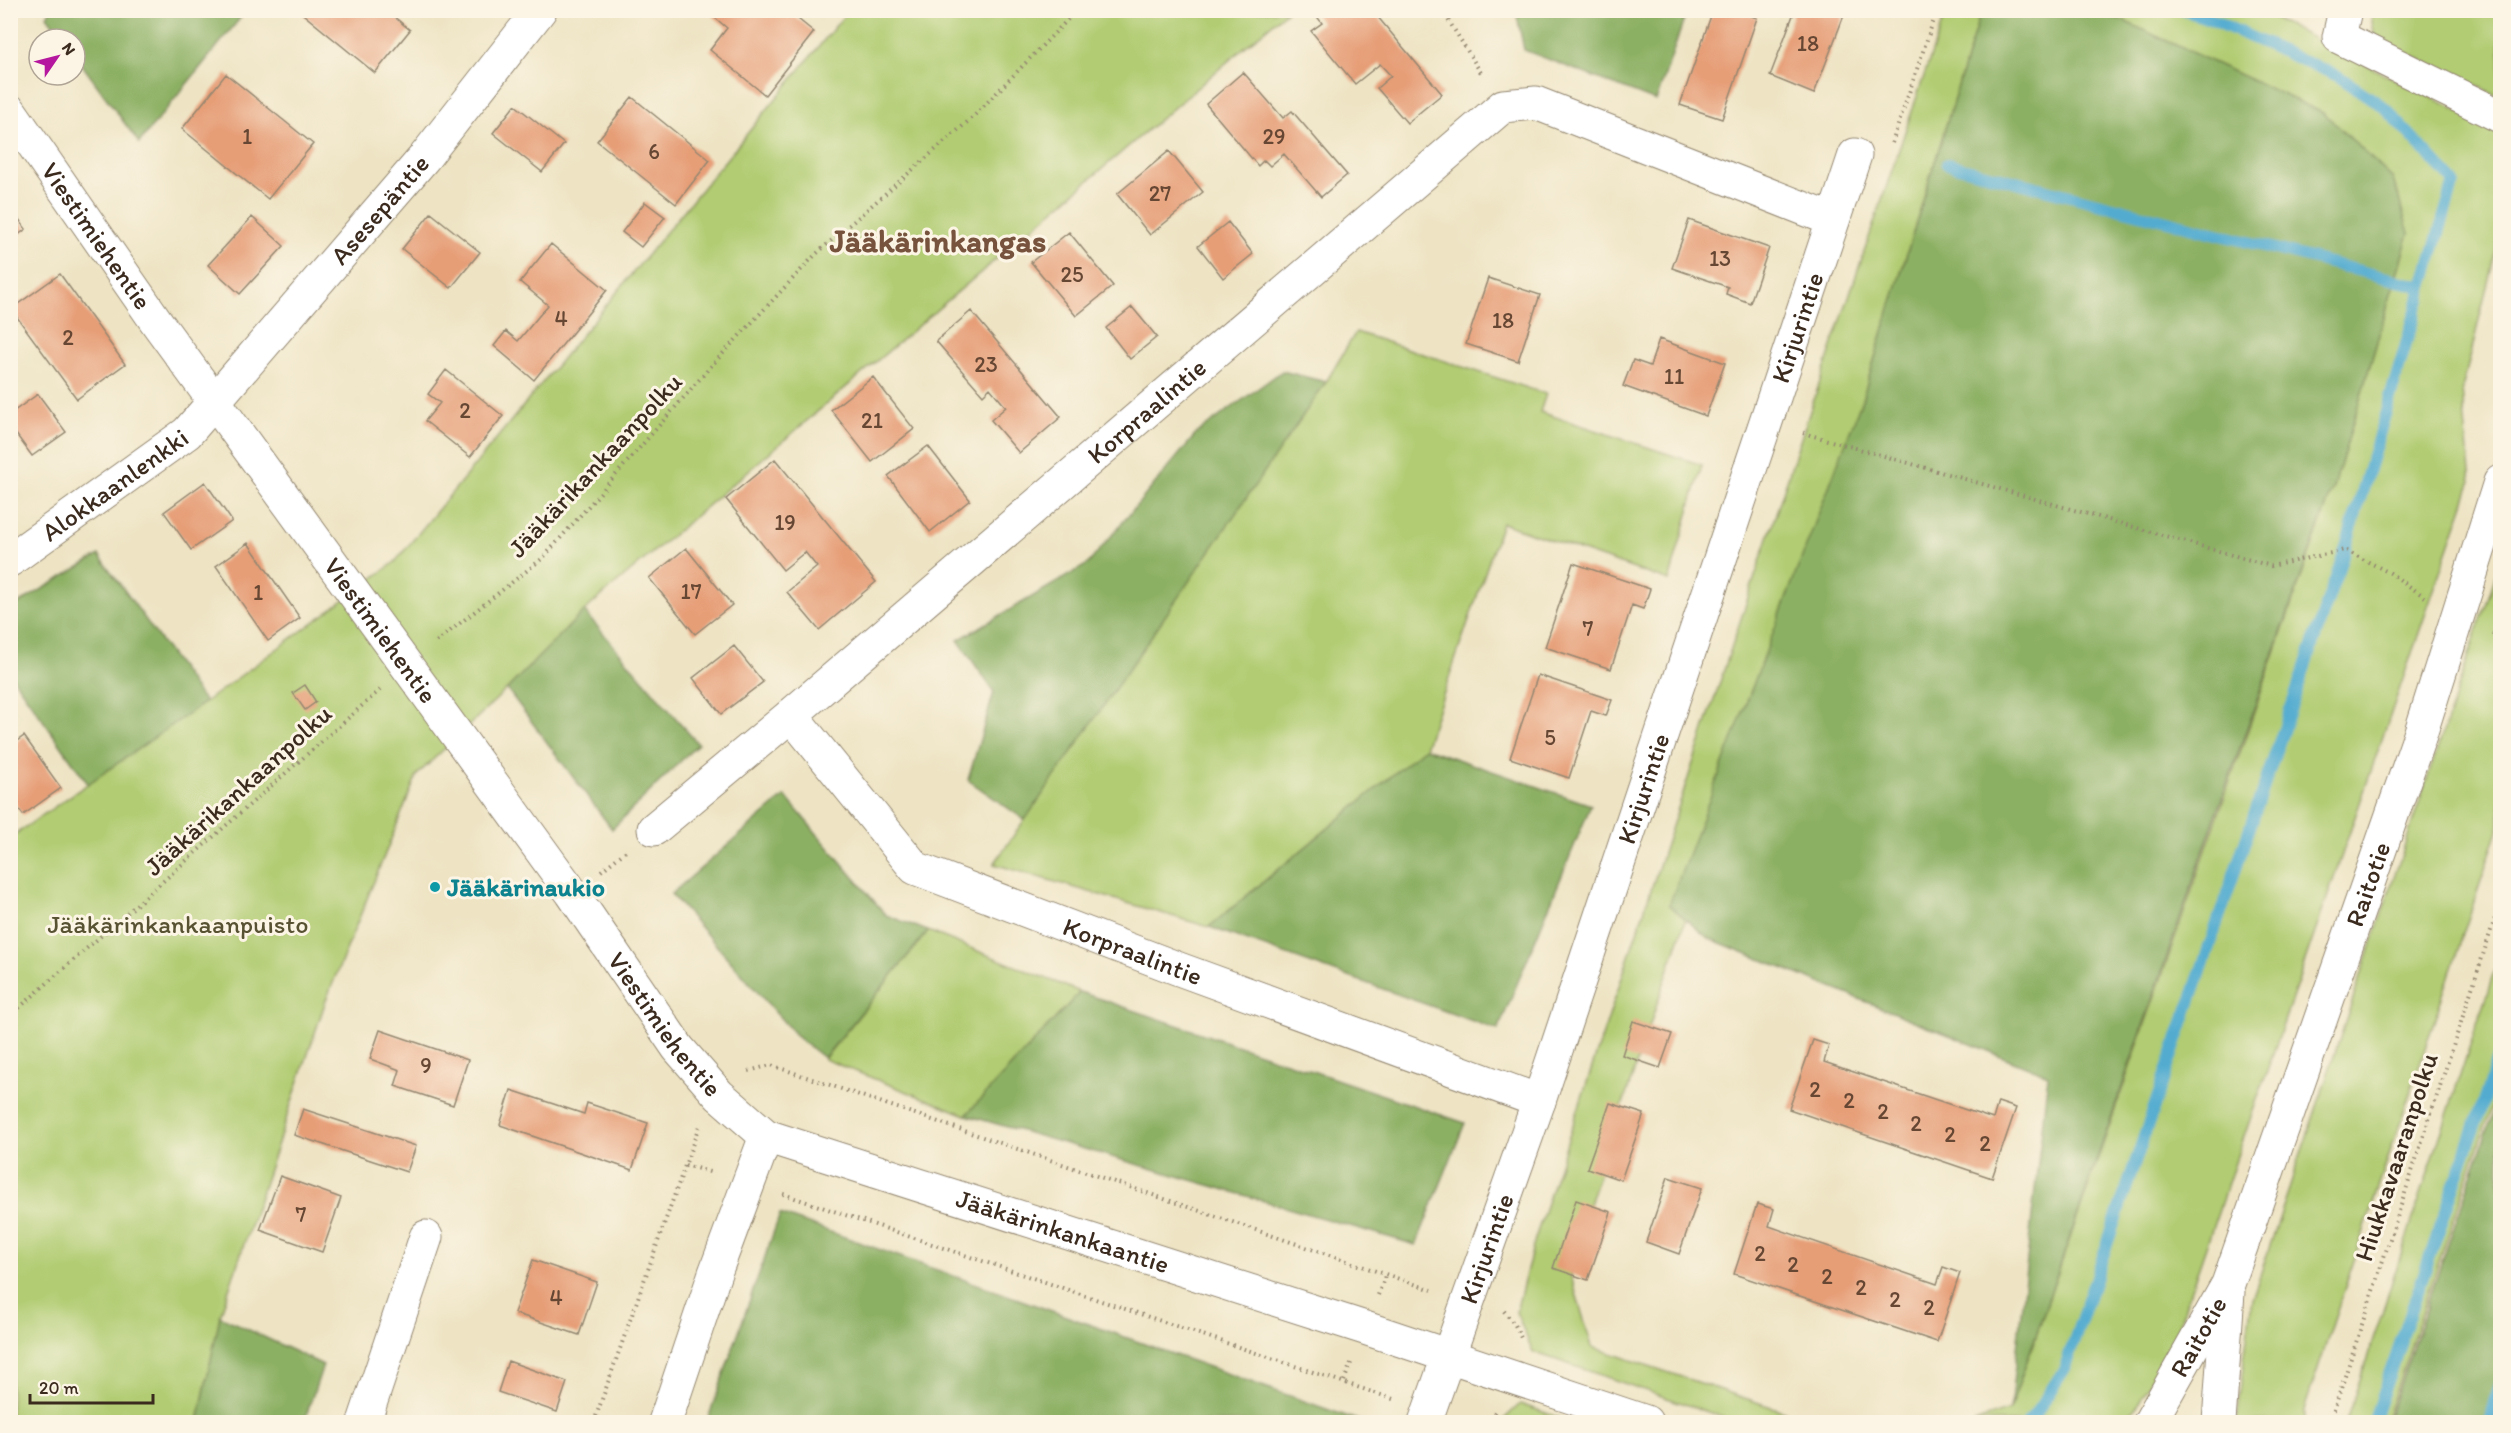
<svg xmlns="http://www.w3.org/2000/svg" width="2511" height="1433" font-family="Itim,sans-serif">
<rect width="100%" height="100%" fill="#fcf5e5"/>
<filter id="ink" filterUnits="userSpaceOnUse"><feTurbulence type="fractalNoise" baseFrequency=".0167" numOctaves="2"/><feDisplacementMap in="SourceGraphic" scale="12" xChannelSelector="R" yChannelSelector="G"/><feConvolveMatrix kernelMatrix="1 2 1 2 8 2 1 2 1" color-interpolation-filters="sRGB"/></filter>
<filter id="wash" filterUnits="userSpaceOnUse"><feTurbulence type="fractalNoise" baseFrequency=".008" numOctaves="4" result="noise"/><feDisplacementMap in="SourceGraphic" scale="24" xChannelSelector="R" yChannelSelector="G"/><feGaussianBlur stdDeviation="1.35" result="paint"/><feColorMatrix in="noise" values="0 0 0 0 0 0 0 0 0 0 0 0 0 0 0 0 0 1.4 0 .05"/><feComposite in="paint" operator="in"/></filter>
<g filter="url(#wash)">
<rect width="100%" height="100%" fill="#eee4c4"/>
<path fill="#b1cc72" stroke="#767b48" stroke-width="1.5" d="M848 11H1287L584 611 507 689 417 775 326 1000 220 1316 198 1422H11L10 838 205 702 395 562Z
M1946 11H1981L1862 400 1568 1266 1592 1347 1816 1422H1737L1533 1352 1516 1312 1535 1239 1807 420Z
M2102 11H2265L2281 22 2500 132V233L2462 390 2471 483 2177 1330 2138 1404 2121 1422H1974L2010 1410 2340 467 2409 233 2325 114Z
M2370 11H2500V97L2375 38Z
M1356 332 1546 394 1540 412 1702 465 1669 581 1502 523 1425 748 1209 927 994 864 1326 382Z
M2500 563V824L2304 1410V1422H2236L2252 1299Z
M928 931 1080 992 966 1115 824 1059Z
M2500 954V1082L2385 1422H2346Z
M1520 1404 1572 1422H1501Z"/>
<path fill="#8cb064" stroke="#646d41" stroke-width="1.5" d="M50 11V10L246 11 139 143 75 55V39H64L47 16Z
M1516 11V10L1687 11 1656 101 1524 50Z
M1981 11H2102L2325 114 2393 179 2409 233 2340 467 2216 815 2010 1410 2048 1075 1708 938 1669 905 1862 400Z
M1282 371 1326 382 1025 820 968 780 994 692 958 640 1088 564 1197 433Z
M99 555 205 702 88 784 11 675V608Z
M584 611 698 744 612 829 507 689Z
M1425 748 1591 805 1498 1030 1209 927Z
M785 796 886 915 928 931 824 1058 798 1038 671 894Z
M1080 992 1465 1123 1416 1245 966 1115Z
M2500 1093V1422H2387Z
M780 1214 1363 1422H707Z
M220 1316 323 1365 304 1422H198Z"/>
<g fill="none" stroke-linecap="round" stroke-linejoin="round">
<path stroke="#52acd0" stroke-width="12" d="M1947 164 2422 287
M2028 1422 2034 1416 2064 1370 2345 550 2454 182 2384 107 2338 76 2210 19 2183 10
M2373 1422 2500 1053
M2488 1422 2500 1384"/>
</g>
<g id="blocks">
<path fill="#e69e77" d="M298 10H386L410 30 375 73Z
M706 10H787L814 32 765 95 710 50 727 28Z
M1312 10H1372L1442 94 1407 123 1377 88 1391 76 1380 64 1355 84 1311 31 1322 23Z
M1713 10H1734L1757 18 1722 119 1680 105Z
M1795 10H1846L1814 94 1770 76Z
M1243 72 1283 118 1292 111 1347 175 1321 197 1284 154 1270 166 1264 160 1258 166 1206 104Z
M226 74 313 144 268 199 182 129Z
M632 97 710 160 676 204 597 141Z
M515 105 564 144 542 172 493 133Z
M1169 151 1203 192 1150 235 1117 194Z
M645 202 665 217 641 247 622 232Z
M10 207 26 229 10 241Z
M431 213 480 252 451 288 402 249Z
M252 217 284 246 240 294 208 265Z
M1689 220 1769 248 1750 303 1726 294 1728 287 1672 268Z
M1228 222 1253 254 1223 278 1198 246Z
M1069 232 1113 286 1076 316 1031 262Z
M551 244 607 290 534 380 494 346 506 331 518 341 548 305 520 282Z
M60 274 125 364 77 399 11 309Z
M1488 278 1540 295 1518 361 1466 344Z
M1132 307 1157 337 1130 359 1106 328Z
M971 311 1061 417 1019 453 991 420 1006 407 990 388 983 395 936 341Z
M1659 339 1725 363 1706 416 1623 386 1633 360 1650 366Z
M446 370 503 416 470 457 425 421 440 403 428 394Z
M873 377 914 429 872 462 831 410Z
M38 394 66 432 32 456 10 426V414Z
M928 446 970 500 930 532 888 476Z
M775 459 876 582 819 630 787 592 817 567 805 552 783 570 726 499Z
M205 482 232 521 191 550 164 512Z
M248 543 300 618 268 641 216 566Z
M686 548 732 605 695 634 649 578Z
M1573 563 1650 589 1643 609 1632 605 1611 669 1545 647Z
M734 646 763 682 721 714 693 678Z
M1538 675 1612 700 1606 716 1591 711 1569 778 1510 758Z
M305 685 316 702 305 710 293 693Z
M24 736 61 788 23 815 10 797V746Z
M1633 1021 1672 1034 1660 1068 1622 1055Z
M380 1030 468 1060 453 1105 395 1086 400 1070 370 1059Z
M1813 1040 1829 1045 1824 1062 1993 1119 1998 1102 2016 1108 1992 1178 1789 1109Z
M511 1090 584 1114 587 1103 648 1123 632 1170 500 1125Z
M1610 1103 1644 1114 1621 1180 1587 1168Z
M303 1109 416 1146 407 1172 294 1135Z
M280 1176 341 1198 322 1252 260 1230Z
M1668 1177 1702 1188 1679 1254 1646 1242Z
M1576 1200 1611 1212 1588 1280 1553 1268Z
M1757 1204 1774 1209 1769 1226 1937 1284 1943 1267 1960 1273 1937 1342 1734 1274Z
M533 1260 597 1282 579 1335 514 1313Z
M508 1361 567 1382 557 1412 498 1392Z"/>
</g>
</g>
<g filter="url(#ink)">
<use href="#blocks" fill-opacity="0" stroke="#948771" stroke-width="1.5"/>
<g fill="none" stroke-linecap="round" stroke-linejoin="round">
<g stroke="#948771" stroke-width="35">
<g id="minor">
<path d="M2345 10 2339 37 2500 116"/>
<path id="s1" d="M10 111 158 324 572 893 678 1048 719 1095 766 1136"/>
<path id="s2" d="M10 560 187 433 424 158 540 10"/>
<path id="s3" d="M791 715 915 868 1179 969 1539 1101"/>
<path id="s4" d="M654 829 791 715 1503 106 1536 103 1833 220"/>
<path d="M364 1422 426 1237"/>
<path id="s5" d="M665 1422 715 1273 766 1136 1365 1328 1646 1422"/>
<path id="s6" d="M1425 1422 1539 1101 1855 155"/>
</g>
</g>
<g stroke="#948771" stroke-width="35">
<g id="major">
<path id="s7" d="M2150 1422 2228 1284 2420 735 2500 482"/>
<path d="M2219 1422 2228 1292"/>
</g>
</g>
<path stroke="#948771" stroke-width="4" stroke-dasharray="1.5 4.5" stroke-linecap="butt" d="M1442 10 1483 76
M1892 143 1937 10
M1803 433 2271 566 2345 550 2390 573 2425 597
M2492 633 2500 637
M436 642 543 558 713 364 815 255 973 117 1077 10
M601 871 626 851
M10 1016 380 690
M749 1071 771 1065 1432 1290
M685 1165 713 1173
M783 1194 1393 1399
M1378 1295 1386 1273
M1504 1311 1515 1325 1522 1340
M1344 1381 1351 1363
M594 1422 699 1126
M1486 1422 1496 1411
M2330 1422 2500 903"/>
<use href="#minor" stroke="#fff" stroke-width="33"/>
<use href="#major" stroke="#fff" stroke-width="33"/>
</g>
</g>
<circle fill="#0f9aa8" stroke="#fcf5e5" stroke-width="2" cx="435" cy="887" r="6"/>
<g text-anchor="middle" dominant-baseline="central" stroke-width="6" stroke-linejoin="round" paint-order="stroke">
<g font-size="22" fill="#664734">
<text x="1808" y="43">18</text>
<text x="247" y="136">1</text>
<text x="1274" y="136">29</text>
<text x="654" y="151">6</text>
<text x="1160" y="193">27</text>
<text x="1720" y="258">13</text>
<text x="1072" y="274">25</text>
<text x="561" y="318">4</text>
<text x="1503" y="320">18</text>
<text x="68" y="337">2</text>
<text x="986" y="364">23</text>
<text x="1674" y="376">11</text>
<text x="465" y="410">2</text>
<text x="872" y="420">21</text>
<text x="785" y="522">19</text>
<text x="691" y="591">17</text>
<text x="258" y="592">1</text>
<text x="1588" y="628">7</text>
<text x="1550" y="737">5</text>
<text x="426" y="1065">9</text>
<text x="1815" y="1089">2</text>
<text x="1849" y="1100">2</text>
<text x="1883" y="1111">2</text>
<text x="1916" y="1123">2</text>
<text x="1950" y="1134">2</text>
<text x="1985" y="1143">2</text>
<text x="301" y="1214">7</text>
<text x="1760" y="1253">2</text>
<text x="1793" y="1264">2</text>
<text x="1827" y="1276">2</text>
<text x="1861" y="1287">2</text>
<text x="556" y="1297">4</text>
<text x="1895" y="1299">2</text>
<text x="1929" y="1307">2</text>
</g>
<g font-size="26" fill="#3b2a1e" stroke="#fcf5e5">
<text stroke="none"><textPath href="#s2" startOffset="513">Asesepäntie</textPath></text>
<text stroke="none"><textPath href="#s1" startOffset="152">Viestimiehentie</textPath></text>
<text stroke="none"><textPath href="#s6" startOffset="1156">Kirjurintie</textPath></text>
<text stroke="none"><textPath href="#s4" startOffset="646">Korpraalintie</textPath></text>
<text transform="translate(595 465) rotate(-47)">Jääkärikankaanpolku</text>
<text stroke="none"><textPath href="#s2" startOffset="129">Alokkaanlenkki</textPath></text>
<text stroke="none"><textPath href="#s1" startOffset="638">Viestimiehentie</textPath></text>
<text stroke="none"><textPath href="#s6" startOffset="670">Kirjurintie</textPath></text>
<text transform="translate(238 790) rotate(-42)">Jääkärikankaanpolku</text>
<text stroke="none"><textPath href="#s7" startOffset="582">Raitotie</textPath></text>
<text stroke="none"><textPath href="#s3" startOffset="430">Korpraalintie</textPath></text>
<text stroke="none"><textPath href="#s1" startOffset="1124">Viestimiehentie</textPath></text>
<text transform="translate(2396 1157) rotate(-72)">Hiukkavaaranpolku</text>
<text stroke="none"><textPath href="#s5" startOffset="615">Jääkärinkankaantie</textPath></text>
<text stroke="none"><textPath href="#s6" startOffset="184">Kirjurintie</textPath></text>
<text stroke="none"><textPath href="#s7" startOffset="98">Raitotie</textPath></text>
</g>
<g font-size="26" font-weight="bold" fill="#0d838f" stroke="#fcf5e5" text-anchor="start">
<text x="447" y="887">Jääkärinaukio</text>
</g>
<g font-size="26" fill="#585233" stroke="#fcf5e5">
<text x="178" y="924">Jääkärinkankaanpuisto</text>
</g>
<g font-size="32" font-weight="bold" fill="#77533d" stroke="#fcf5e5">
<text x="938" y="241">Jääkärinkangas</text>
</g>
</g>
<rect width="2511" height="1433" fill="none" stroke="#fcf5e5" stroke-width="36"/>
<g transform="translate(57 57) rotate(55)"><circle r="28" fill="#fcf5e5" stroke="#afa495" stroke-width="1.5"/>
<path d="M0-4.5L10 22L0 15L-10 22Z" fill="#b5179e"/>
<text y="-9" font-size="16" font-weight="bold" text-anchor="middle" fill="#3b2a1e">N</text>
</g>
<path d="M30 1394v9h123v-9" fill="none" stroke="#3b2a1e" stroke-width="3"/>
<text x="39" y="1394" font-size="18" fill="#3b2a1e" stroke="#fcf5e5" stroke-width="4.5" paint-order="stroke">20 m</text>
</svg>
